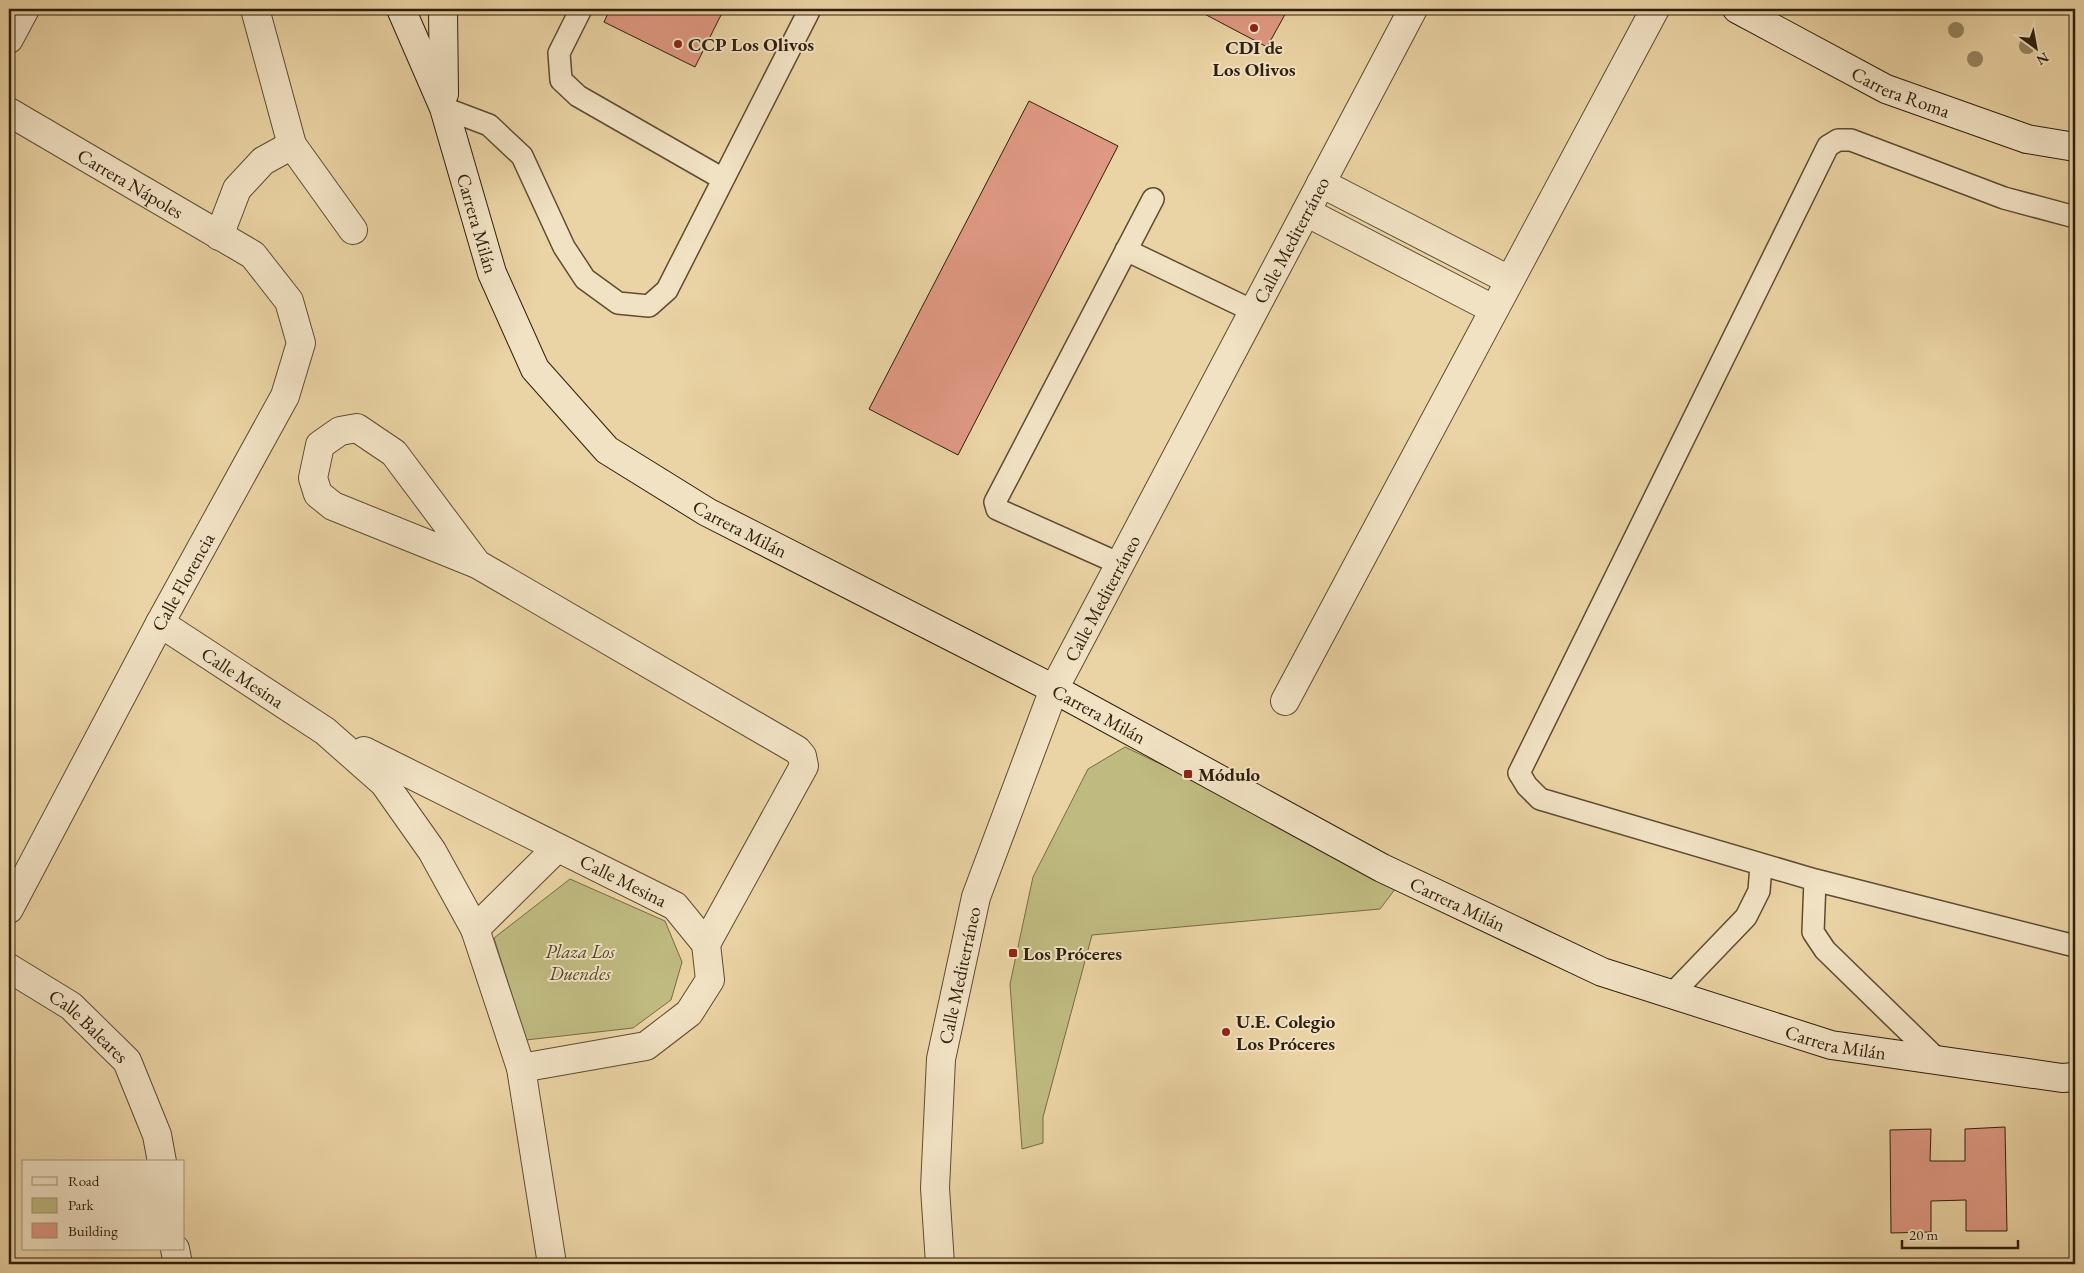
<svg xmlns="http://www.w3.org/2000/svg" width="2084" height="1273" font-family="'EB Garamond',serif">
<rect width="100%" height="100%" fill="#ead3a4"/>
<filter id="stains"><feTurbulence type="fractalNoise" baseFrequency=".004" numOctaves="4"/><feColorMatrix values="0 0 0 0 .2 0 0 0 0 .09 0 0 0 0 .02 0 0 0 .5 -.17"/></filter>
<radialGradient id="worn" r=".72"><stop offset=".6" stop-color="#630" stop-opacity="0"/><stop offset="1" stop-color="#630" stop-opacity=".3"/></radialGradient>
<path fill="#bfba80" stroke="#776c46" d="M1125 747 1402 880 1380 909 1092 935 1043 1117V1143L1022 1149 1010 984 1033 877 1088 769Z
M570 879 665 921 682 962 671 1000 633 1028 526 1040 494 938Z"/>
<path fill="#df9882" stroke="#2f1f0b" d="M610 9H724L695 67 604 22Z
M1195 9H1288L1267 47Z
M1029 101 1118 146 958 455 869 409Z
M2005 1127 2007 1231H1966V1200L1931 1201V1232L1891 1233 1890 1130 1931 1129 1930 1161H1965V1129Z"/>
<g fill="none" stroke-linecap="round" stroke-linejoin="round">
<g stroke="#5e4c31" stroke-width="24">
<path id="lane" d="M581 9 559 53 561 80 578 96 723 179
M444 108 489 125 522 156 564 247 585 279 618 303 649 306 667 290 810 9
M2075 217 2004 198 1851 140H1838L1828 146 1519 773 1527 786 1540 799 1815 880 2075 946
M1126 250 1253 311
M1120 564 997 509 995 502 1153 199
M1815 880 1813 932 1825 950 1939 1061
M1672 994 1746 917 1759 891 1761 865"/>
</g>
<g stroke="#5e4c31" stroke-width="30">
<g id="street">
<path d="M255 9 292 145 353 230"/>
<path d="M9 39 25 9"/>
<path id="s1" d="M9 112 253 255 289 301 301 343 285 396 160 623 9 909"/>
<path d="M1321 183 1509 280"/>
<path d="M1306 212 1493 309"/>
<path d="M219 236 237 189 263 161 292 145"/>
<path d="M477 564 394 453 357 428 340 431 320 445 313 478 318 494 333 506 477 564 797 750 802 756 804 766 706 944"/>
<path id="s2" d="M160 623 325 731 384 783 432 851 475 929 521 1068 552 1264"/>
<path d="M1285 701 1655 9"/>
<path id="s3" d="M364 751 675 906 706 944 710 980 689 1013 646 1046 521 1068"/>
<path d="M475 929 557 848"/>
<path id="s4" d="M9 968 71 1006 127 1061 157 1135 162 1162"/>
<path d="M175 1249 178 1264"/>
<path id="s5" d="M940 1264 935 1188 941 1059 976 897 1054 689 1413 9"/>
</g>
</g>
<g stroke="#2f1f0b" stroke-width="30">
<g id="secondary">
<path id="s6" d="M401 9 444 108 492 273 535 369 607 450 707 512 1054 689 1382 868 1602 972 1831 1045 2062 1078 2075 1077"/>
<path d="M443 9 444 94"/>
<path id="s7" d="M1737 9 1886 89 2027 139 2075 147"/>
</g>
</g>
<use href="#lane" stroke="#f1e2c4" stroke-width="21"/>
<use href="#street" stroke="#f1e2c4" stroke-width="28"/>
<use href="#secondary" stroke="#f1e2c4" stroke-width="28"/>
</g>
<g fill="#978560">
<circle cx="1956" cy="30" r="8"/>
<circle cx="2027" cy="46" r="8"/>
<circle cx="1975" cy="59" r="8"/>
</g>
<g fill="#8f2418" stroke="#f1e2c4" stroke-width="2">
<circle cx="1254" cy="28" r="5"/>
<circle cx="678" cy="44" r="5"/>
<rect x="1183" y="769" width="10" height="10" rx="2.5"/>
<rect x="1008" y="948" width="10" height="10" rx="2.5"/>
<circle cx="1226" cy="1032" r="5"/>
</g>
<g text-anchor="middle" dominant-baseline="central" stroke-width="4" stroke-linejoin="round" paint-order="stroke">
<g font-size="19" font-weight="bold" fill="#2f1f0b" stroke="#f1e2c4" text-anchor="start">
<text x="688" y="44">CCP Los Olivos</text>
<text x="1254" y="47" text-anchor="middle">CDI de<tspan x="1254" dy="22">Los Olivos</tspan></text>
<text x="1198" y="774">Módulo</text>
<text x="1023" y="953">Los Próceres</text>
<text x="1236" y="1021">U.E. Colegio<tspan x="1236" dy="22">Los Próceres</tspan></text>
</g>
<g font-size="19" fill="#2f1f0b" stroke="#f1e2c4">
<text stroke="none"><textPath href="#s7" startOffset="184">Carrera Roma</textPath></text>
<text stroke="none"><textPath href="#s1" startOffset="141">Carrera Nápoles</textPath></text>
<text stroke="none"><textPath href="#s6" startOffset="228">Carrera Milán</textPath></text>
<text stroke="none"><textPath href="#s5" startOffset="1101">Calle Mediterráneo</textPath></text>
<text stroke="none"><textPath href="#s6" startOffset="648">Carrera Milán</textPath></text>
<text transform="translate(183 582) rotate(-61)">Calle Florencia</text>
<text stroke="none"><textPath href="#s5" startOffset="696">Calle Mediterráneo</textPath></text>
<text stroke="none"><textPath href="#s2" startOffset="99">Calle Mesina</textPath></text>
<text stroke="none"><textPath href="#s6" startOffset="1052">Carrera Milán</textPath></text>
<text stroke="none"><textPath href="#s3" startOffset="290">Calle Mesina</textPath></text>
<text stroke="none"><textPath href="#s6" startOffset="1458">Carrera Milán</textPath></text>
<text stroke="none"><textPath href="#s5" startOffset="291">Calle Mediterráneo</textPath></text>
<text stroke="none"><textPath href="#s4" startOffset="99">Calle Baleares</textPath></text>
<text stroke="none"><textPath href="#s6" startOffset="1862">Carrera Milán</textPath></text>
</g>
<g font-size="19" font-style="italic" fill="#534628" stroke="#f1e2c4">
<text x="580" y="951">Plaza Los<tspan x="580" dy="22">Duendes</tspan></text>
</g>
</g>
<rect width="2084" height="1273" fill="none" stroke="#ead3a4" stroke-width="30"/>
<rect x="10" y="10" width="2064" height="1253" fill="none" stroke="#2f1f0b" stroke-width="2.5"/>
<rect x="15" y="15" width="2054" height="1243" fill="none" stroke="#2f1f0b"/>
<rect x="22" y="1160" width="162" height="90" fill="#f1e2c4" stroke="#a3947a"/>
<rect x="32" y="1177" width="25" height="8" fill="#f1e2c4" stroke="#a3947a"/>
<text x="68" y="1186" font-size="15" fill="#2f1f0b">Road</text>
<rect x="32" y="1198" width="25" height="15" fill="#bfba80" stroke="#a3947a"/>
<text x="68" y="1210" font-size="15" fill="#2f1f0b">Park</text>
<rect x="32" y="1223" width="25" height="15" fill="#df9882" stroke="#a3947a"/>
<text x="68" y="1236" font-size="15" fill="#2f1f0b">Building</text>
<g transform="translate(2036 48) rotate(148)" stroke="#f1e2c4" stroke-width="4" paint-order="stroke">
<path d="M0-4L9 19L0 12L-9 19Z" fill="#2f1f0b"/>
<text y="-8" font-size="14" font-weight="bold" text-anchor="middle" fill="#2f1f0b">N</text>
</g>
<path d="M1902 1240v8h116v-8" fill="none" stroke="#2f1f0b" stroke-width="2.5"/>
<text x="1909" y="1240" font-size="15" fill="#2f1f0b" stroke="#f1e2c4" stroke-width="4" paint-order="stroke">20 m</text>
<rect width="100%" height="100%" filter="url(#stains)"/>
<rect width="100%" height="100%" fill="url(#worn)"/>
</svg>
